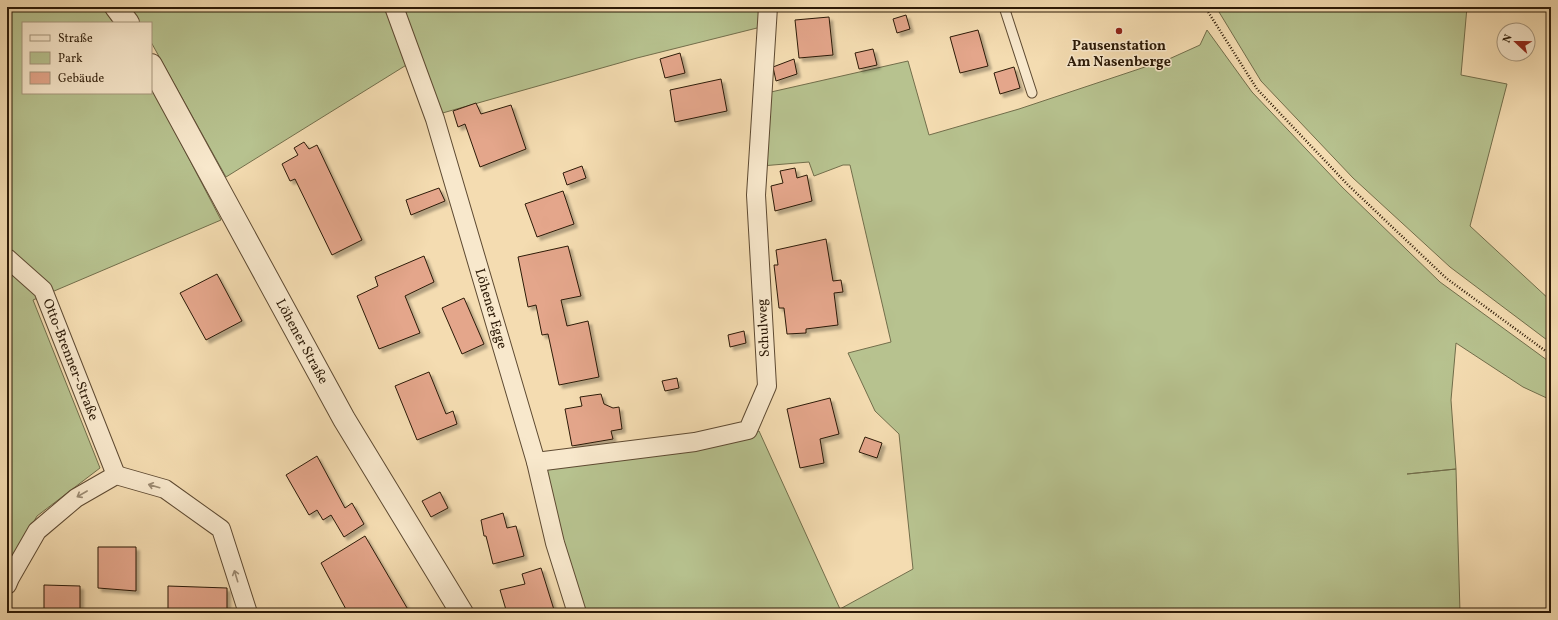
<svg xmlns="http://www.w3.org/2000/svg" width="1558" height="620" font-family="Vollkorn,serif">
<defs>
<filter id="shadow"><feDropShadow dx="3.5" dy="3.5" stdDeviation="1" flood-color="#0004"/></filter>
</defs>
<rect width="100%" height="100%" fill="#f4dcb1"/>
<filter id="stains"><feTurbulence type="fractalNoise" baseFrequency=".005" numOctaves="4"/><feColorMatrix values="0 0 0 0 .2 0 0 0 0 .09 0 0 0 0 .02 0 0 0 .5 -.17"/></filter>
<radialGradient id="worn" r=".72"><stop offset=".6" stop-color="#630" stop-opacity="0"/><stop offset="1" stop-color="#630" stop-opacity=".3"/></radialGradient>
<path fill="#b7c28f" stroke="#726e4b" d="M7 7H102L114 23H23V93H151V86L221 220 33 300 100 468 37 516 7 569Z
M128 7H386L408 64 226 177 151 42V23H139Z
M401 7H761V27L637 58 439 114Z
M1216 7H1467L1461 75 1507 84 1470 226 1551 301V343L1450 267 1353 178 1261 81Z
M1207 30 1252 92 1342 187 1440 282 1551 363V400L1523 387 1456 343 1451 400 1456 469 1407 474 1456 469 1460 613H584L559 532 545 467 720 443 759 431 840 609 913 569 899 434 875 411 848 353 891 342 850 165H843L814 176 809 162 761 166 771 92 908 61 929 135 1019 109 1169 59 1200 45Z"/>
<path fill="#e4a68b" stroke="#2c1a07" filter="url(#shadow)" d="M906 15 910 29 897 33 893 19Z
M829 17 833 55 799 58 795 20Z
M978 30 988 66 960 73 950 37Z
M873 49 877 65 859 69 855 53Z
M680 53 685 73 665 78 660 59Z
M794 59 797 74 776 81 773 67Z
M1014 67 1020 88 1000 94 994 73Z
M721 79 727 111 675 122 670 90Z
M476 103 481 114 511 105 526 149 480 167 465 124 458 127 453 111Z
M304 142 309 149 317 145 362 240 332 255 295 179 290 181 282 164 298 155 294 148Z
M582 166 586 178 567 185 563 173Z
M795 168 797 178 807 175 812 201 775 211 771 186 783 183 780 171Z
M439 188 445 201 411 215 406 200Z
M563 191 574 224 537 237 525 204Z
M826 239 833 281 841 280 843 292 834 293 838 325 806 329V333L787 334 784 308H779L774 265H778L776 250Z
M568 246 581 296 561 300 567 326 588 321 599 377 559 385 548 334 542 335 536 305 528 307 518 257Z
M424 256 434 282 405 296 420 333 379 349 357 296 378 286 375 277Z
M217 274 242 321 206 340 180 293Z
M464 298 484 344 462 354 442 308Z
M744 331 746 343 730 347 728 335Z
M429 372 446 414 453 411 457 424 417 440 395 386Z
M677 378 679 388 665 391 662 381Z
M601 394 604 404 613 408 619 407 622 429 611 431 613 439 572 446 565 409 582 406 580 397Z
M830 398 839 434 820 439 824 463 800 468 787 409Z
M865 437 882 443 877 458 859 452Z
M317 456 345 508 352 503 364 524 344 537 331 515 323 520 317 510 309 515 286 475Z
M440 492 448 508 431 517 422 501Z
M503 513 507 528 516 526 524 556 493 564 486 536H484L481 520Z
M365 536 410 613H358L357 612 348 613 321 563Z
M98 547H136V591L98 588Z
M541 568 555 613H507L500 590 525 584 522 574Z
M44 585 80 586V613H44Z
M168 586 227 588V613H168Z"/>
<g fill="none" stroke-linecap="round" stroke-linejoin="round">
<g stroke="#5e4a32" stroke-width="11">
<path id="service" d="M1004 7 1032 93"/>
</g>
<g stroke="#5e4a32" stroke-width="20">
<g id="minor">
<path id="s1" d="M394 7 435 119 536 462 555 543 577 613"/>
<path id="s2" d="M7 258 43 290 116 475"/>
<path d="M536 462 695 442 748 430 767 386 756 195 768 7"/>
<path d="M7 585 10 578 37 531 76 498 116 475 165 489 221 529 248 613"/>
</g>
</g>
<g stroke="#5e4a32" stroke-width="24">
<g id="tertiary">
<path d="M116 7 128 23"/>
<path id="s3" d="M151 65 344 419 462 613"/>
</g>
</g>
<path stroke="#2c1a07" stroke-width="2.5" stroke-dasharray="1 2" stroke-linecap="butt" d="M1205 7 1257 89 1348 185 1446 278 1551 355"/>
<use href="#service" stroke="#f8e8cc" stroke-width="9"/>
<use href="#minor" stroke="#f8e8cc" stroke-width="18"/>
<use href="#tertiary" stroke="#f8e8cc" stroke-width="22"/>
</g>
<defs><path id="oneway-shaft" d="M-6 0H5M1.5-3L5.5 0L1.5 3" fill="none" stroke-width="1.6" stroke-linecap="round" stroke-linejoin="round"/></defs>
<g stroke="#9c8b73">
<use href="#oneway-shaft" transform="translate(154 486) rotate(-164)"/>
<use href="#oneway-shaft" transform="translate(82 494) rotate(150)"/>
<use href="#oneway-shaft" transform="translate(236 576) rotate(-107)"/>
</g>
<circle fill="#8f2418" stroke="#f8e8cc" stroke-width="1.5" cx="1119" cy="31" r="4"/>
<g text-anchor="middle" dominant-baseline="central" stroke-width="3" stroke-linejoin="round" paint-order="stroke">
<g font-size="14" font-weight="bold" fill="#2c1a07" stroke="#f8e8cc">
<text x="1119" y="46">Pausenstation<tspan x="1119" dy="16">Am Nasenberge</tspan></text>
</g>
<g font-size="14" fill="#2c1a07" stroke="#f8e8cc">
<text stroke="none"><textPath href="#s1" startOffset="317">Löhener Egge</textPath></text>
<text transform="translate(764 328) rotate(-93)">Schulweg</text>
<text stroke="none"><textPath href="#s3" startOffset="315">Löhener Straße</textPath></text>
<text stroke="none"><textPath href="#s2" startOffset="123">Otto-Brenner-Straße</textPath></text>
</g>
</g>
<rect width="1558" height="620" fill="none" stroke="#f4dcb1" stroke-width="24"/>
<rect x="8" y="8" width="1542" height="604" fill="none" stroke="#2c1a07" stroke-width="2"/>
<rect x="12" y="12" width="1534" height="596" fill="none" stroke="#2c1a07"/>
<rect x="22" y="22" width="130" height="72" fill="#f8e8cc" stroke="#a6967d"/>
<rect x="30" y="35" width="20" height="6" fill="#f8e8cc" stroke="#a6967d"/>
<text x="58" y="42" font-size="12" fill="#2c1a07">Straße</text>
<rect x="30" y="52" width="20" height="12" fill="#b7c28f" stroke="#a6967d"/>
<text x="58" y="62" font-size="12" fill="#2c1a07">Park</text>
<rect x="30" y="72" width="20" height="12" fill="#e4a68b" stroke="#a6967d"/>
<text x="58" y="82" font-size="12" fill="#2c1a07">Gebäude</text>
<g transform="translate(1516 42) rotate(292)"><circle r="19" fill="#f8e8cc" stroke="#a6967d"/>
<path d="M0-3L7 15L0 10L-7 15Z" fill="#8f2418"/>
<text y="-6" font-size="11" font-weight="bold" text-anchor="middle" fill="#2c1a07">N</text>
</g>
<rect width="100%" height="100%" filter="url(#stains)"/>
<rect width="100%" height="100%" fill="url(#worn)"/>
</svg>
